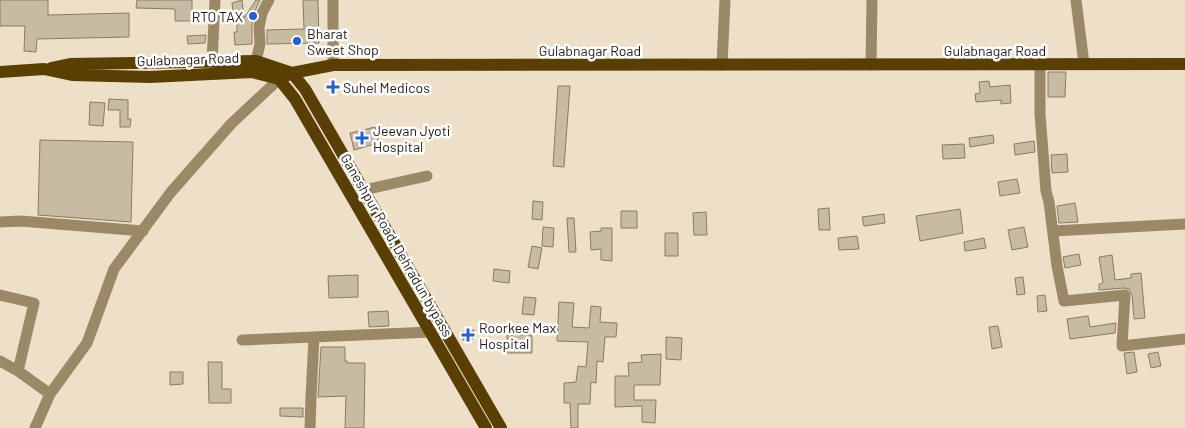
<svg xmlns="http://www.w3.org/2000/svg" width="1185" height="428" font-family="Barlow,sans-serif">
<rect width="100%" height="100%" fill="#eee0c8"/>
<path fill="#c8bba3" stroke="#887b65" d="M0 0H48V15L129 13V37L37 39 36 52 24 51 25 26H0Z
M137 0H192V21H175V9L136 8Z
M242 0 244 18 256 0H260L255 11 252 25V44L235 45 234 32H237V21H234L232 3Z
M303 0H318L319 43 267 44V30L304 29Z
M206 35 205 43 188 44 187 36Z
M1048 72H1066L1065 97H1048Z
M989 81 990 87 1010 85 1011 103 1001 104V100L976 102 975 94 980 93 979 82Z
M558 86H570L564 167 553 166Z
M109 99 128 100V119H131L130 127H120V110H108Z
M90 102 105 103 103 126 89 125Z
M375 127 379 143 354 150 350 133Z
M993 135 994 143 970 147 969 138Z
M40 140 133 142 131 222 38 215Z
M1034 141 1035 152 1015 155 1014 144Z
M964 144 965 158 943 159 942 145Z
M1067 154 1068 172 1052 173 1051 155Z
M1017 179 1020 193 1000 196 998 182Z
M533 201 543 202 542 220 532 219Z
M1075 203 1078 222 1059 223 1057 206Z
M829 208 830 230H819L818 209Z
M960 209 963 233 920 241 916 216Z
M621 211H637V228H621Z
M706 212 707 235H694L693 213Z
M884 214 885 223 864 226 862 217Z
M567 218H574L576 252H569Z
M543 227 554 228 553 247 542 246Z
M1024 227 1028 247 1012 250 1008 230Z
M601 228H612V261L601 260V249L591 250 590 232 601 231Z
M665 233H678V256H665Z
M857 236 859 249 839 250 838 238Z
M984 238 986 248 965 251 964 242Z
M532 246 542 248 538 269 528 267Z
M1079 254 1081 265 1065 268 1063 257Z
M1112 255 1115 280 1131 278V274L1141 273 1145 318 1134 319 1132 295 1129 289 1124 288 1099 290V284L1103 283 1099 257Z
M494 269 510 271 509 283 493 281Z
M358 275V297L329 298 328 276Z
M1023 277 1025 294 1017 295 1015 278Z
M1045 295 1047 311 1038 312 1037 296Z
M524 297 536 298 534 315 522 314Z
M559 302 574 303 572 327 589 328 591 306 601 307 600 322 617 323 616 337H605L603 362 597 361 596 383 591 382 590 404H578V428H571L570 403H564V383L576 382 578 366 586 367 588 342 557 341Z
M388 311 389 326 369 327 368 312Z
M1088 316 1090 327 1116 323 1115 333 1070 339 1067 319Z
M998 326 1002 347 992 349 989 327Z
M474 330V338L463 340 462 332Z
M507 335H532V353H507Z
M666 337 682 338 681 360 666 359Z
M321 347H345V361H347V363H365L364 428H345L346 396 318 397Z
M1134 352 1137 372 1127 374 1124 353Z
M1158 352 1161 366 1151 368 1148 354Z
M661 354 660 385H634V400H656L655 423 642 422V406L615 407V376H629L628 363 642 362 641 355Z
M208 362H222V389H231V403H209Z
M170 372H183V384L170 385Z
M280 408H303V417L280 416Z"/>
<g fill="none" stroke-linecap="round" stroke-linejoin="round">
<path stroke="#9a8867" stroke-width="11" d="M1076 0 1084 64
M256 61 260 44 259 27 262 13 269 0
M212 62 215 0
M333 65V0
M722 65 725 0
M871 65 872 0
M1040 65V114L1046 191 1049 202 1057 266 1064 301 1125 295 1122 346 1185 339
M364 190 427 176
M0 222 21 221 143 231
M1053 231 1185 224
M0 295 34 303 18 371 0 361
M242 340 431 332
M18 371 50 394 87 343 114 269 171 192 231 124 279 79
M35 428 50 394
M310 428 311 397 314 337"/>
<path stroke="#593f03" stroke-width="12" d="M51 68 70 64 256 61 292 73 305 89 501 428
M0 72 44 69 72 75 150 77 252 72 279 79 292 73 333 65 1185 64
M279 79 295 99 486 428"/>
</g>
<g fill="#265ecb" stroke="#fff" stroke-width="2">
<circle cx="253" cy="16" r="5"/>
<circle cx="297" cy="41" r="5"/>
<path d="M330.5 79.5h5v5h5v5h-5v5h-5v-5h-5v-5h5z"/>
<path d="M359.5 130.5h5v5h5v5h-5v5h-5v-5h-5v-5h5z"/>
<path d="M465.5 327.5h5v5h5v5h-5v5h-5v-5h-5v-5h5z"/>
</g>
<g text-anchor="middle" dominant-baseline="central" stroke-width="5" stroke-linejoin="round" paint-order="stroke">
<g font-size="14" fill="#211c13" stroke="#fff" text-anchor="start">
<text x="243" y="16" text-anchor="end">RTO TAX</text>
<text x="307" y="33">Bharat<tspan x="307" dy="16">Sweet Shop</tspan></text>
<text x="343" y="87">Suhel Medicos</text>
<text x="373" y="130">Jeevan Jyoti<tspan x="373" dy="16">Hospital</tspan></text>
<text x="479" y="327">Roorkee Max<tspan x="479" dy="16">Hospital</tspan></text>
</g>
<g font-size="14" fill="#211c13" stroke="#fff">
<text x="590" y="50">Gulabnagar Road</text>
<text x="995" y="50">Gulabnagar Road</text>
<text transform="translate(188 59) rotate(-2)">Gulabnagar Road</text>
<text transform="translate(397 245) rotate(60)">Ganeshpur Road, Dehradun bypass</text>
</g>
</g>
</svg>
